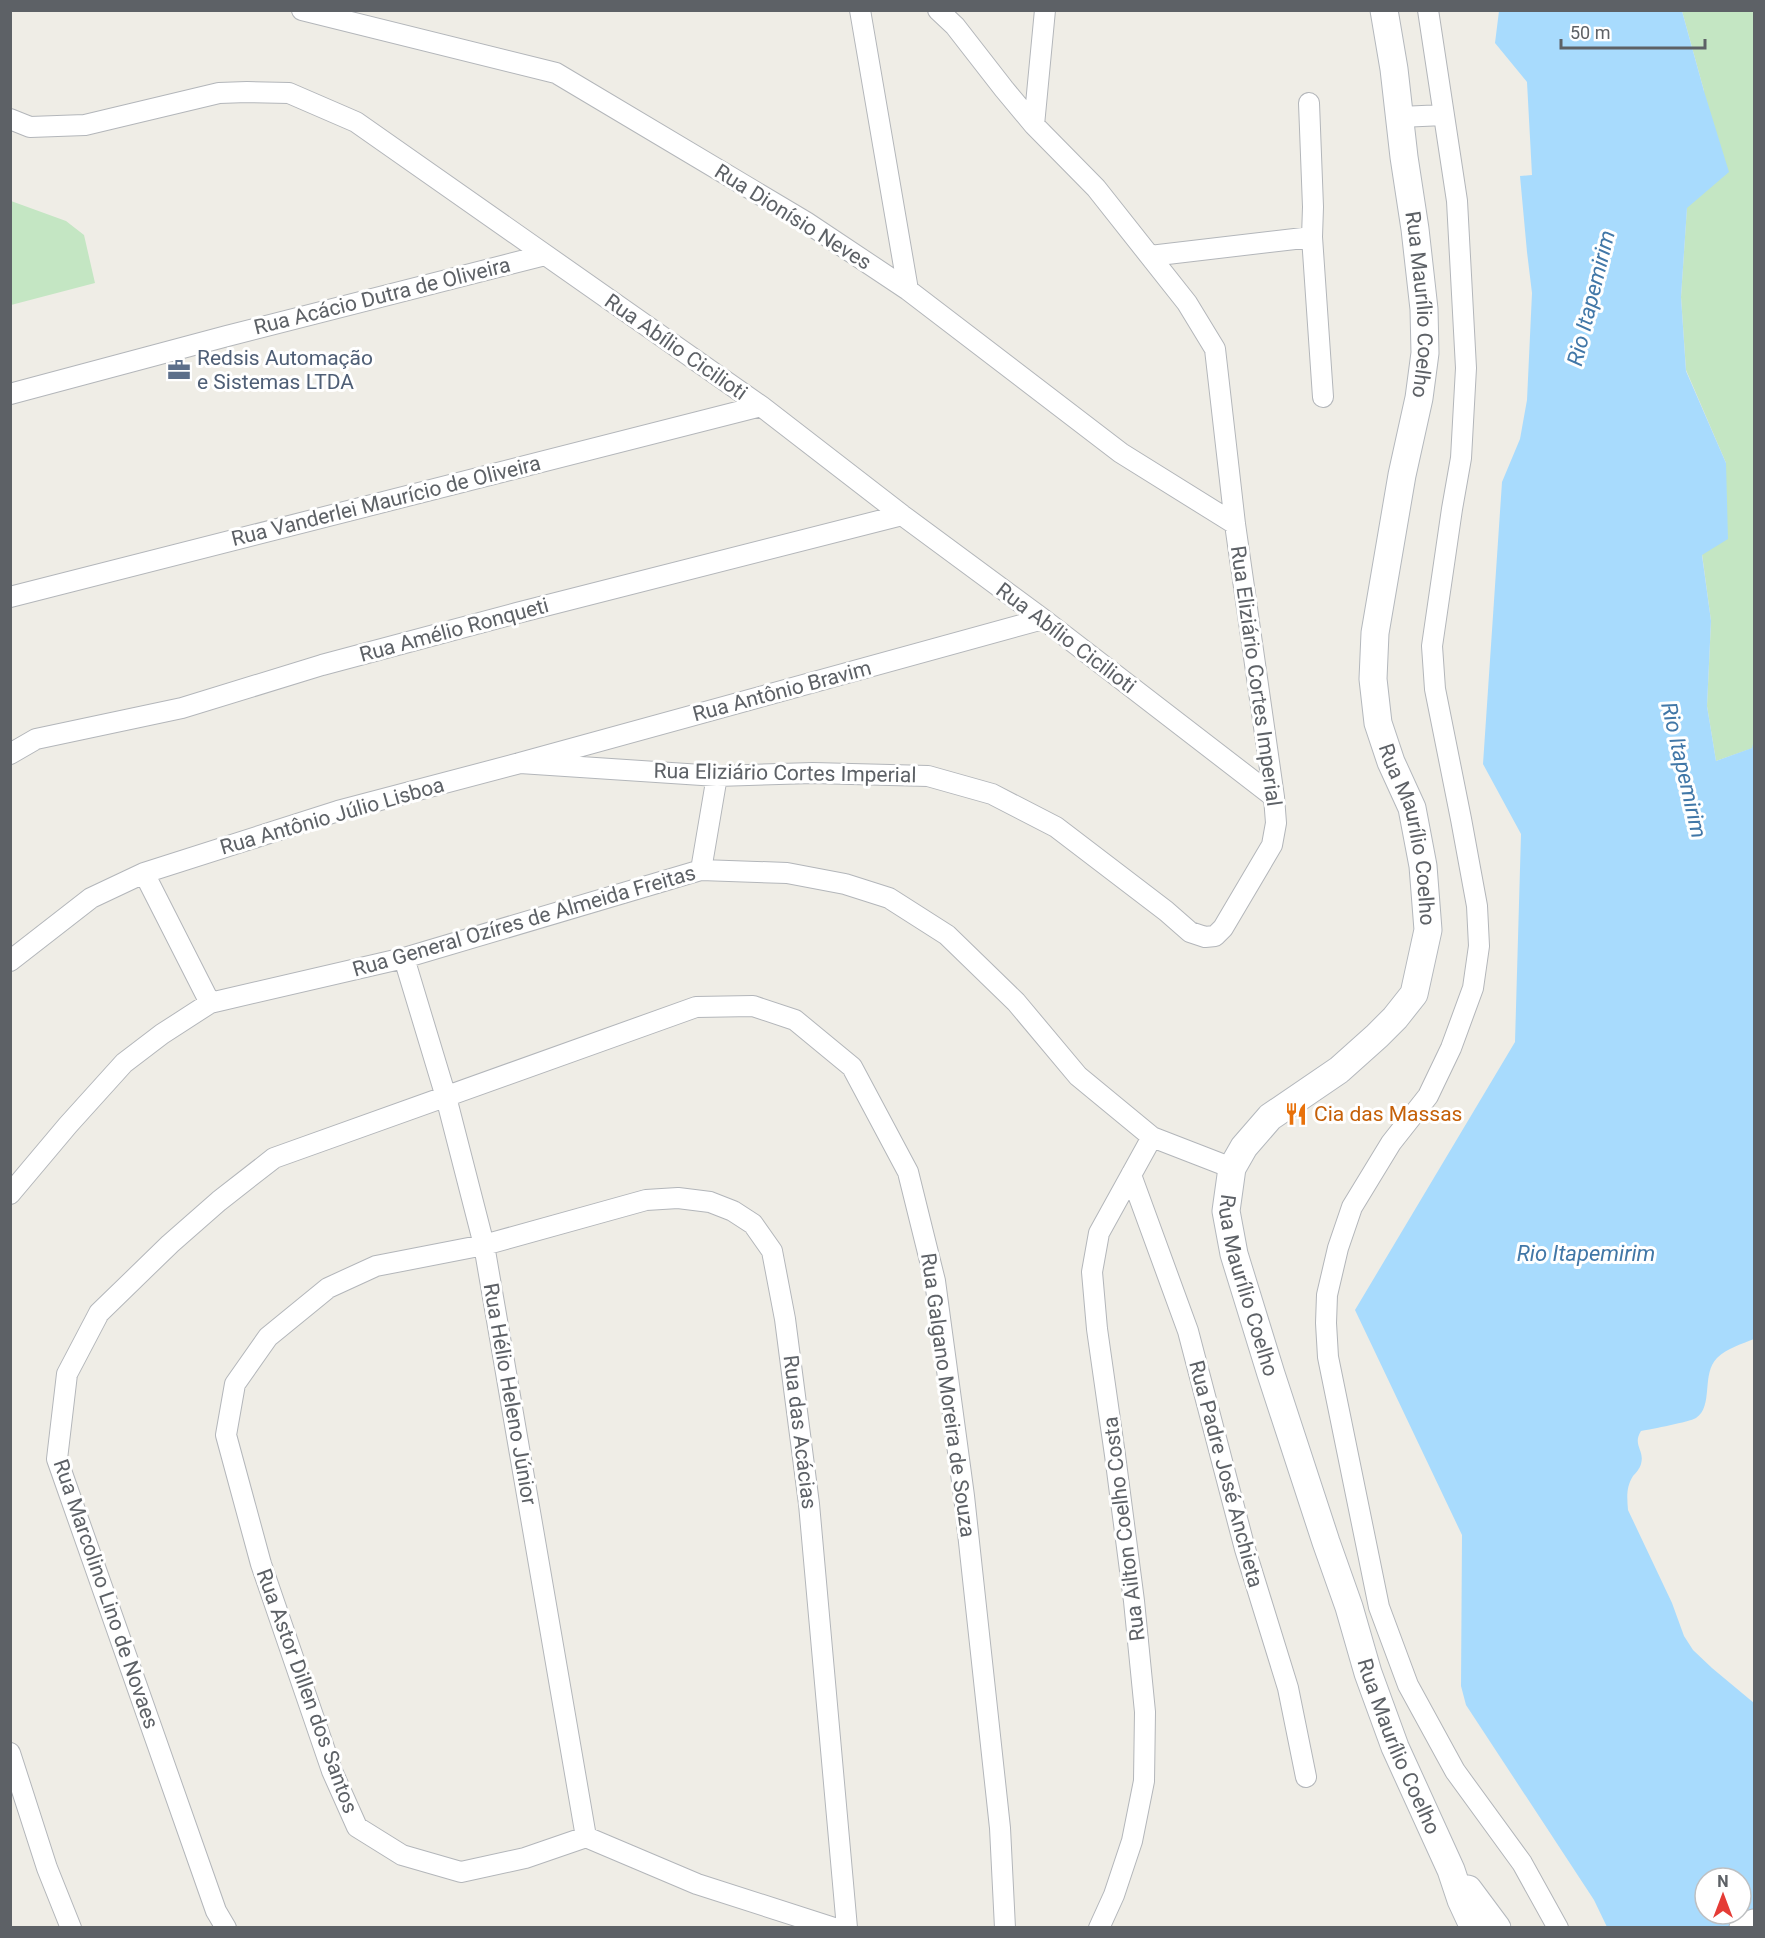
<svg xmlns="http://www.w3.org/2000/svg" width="1765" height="1938" font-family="Roboto,sans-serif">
<rect width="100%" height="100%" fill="#efede6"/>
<path fill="#c4e6c3" d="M1682 11H1754V740L1753 748 1716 761 1707 706 1711 621 1702 554 1726 463 1686 370 1681 297 1687 207 1704 91Z
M11 201 66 221 84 235 95 283 11 305Z"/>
<path fill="#a8dbfd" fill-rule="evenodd" d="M1499 11H1682L1704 91 1729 172 1687 208 1681 297 1686 371 1726 463 1728 539 1702 555 1711 621 1707 706 1716 761 1752 748 1754 740V1339C1742 1344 1727 1348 1717 1358 1701 1374 1714 1406 1696 1418 1689 1422 1652 1429 1641 1431 1632 1445 1645 1450 1641 1464 1640 1468 1636 1473 1633 1476 1626 1487 1627 1497 1628 1510L1672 1603 1684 1636 1693 1650 1712 1668 1754 1703V1927H1607L1594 1900 1466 1705 1461 1686 1462 1535 1355 1310 1515 1042 1521 834 1483 764 1502 482 1520 439 1527 400 1532 293 1527 252 1520 176 1532 175 1527 82 1495 43ZM1705 1878H1741V1914H1705Z"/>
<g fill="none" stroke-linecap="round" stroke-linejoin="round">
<g stroke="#b3b6ba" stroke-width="22">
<path id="street" d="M302 10 556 73 806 222 908 290 1121 453 1235 524
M860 10 908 290
M1428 10 1457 201 1466 368 1461 458 1452 509 1432 646 1435 689 1461 819 1477 906 1479 946 1473 988 1451 1048 1428 1096 1391 1143 1352 1207 1338 1248 1327 1295 1326 1323 1328 1357 1379 1607 1408 1685 1455 1771 1522 1863 1558 1928
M1309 103 1313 207 1312 237 1323 397
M1400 117 1444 115
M10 119 30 127 85 125 219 93 247 92 289 93 356 122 761 406 902 515 1043 619 1274 797
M1034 125 1045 10
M1150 256 1312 237
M10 394 227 336 545 255
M10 597 761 406
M10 754 36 739 182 708 322 665 517 613 902 515
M520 763 717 776 813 773 928 776 992 794 1056 827 1166 911 1190 932 1205 937 1215 936 1223 928 1272 845 1276 823 1274 797 1235 524 1215 349 1187 303 1096 188 1034 125 1004 89 955 26 938 10
M701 870 717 776
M144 873 210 1003
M404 958 446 1097 484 1245 586 1837
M10 961 91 898 144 873 338 811 520 763 1043 619
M1131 1175 1188 1331 1245 1549 1288 1688 1306 1777
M10 1194 68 1125 124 1063 162 1034 210 1003 404 958 701 870 787 873 845 884 889 898 947 935 1016 1002 1078 1076 1152 1137 1232 1168
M10 1753 47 1868 71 1928
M226 1928 216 1911 57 1459 67 1374 99 1313 170 1244 219 1201 274 1158 696 1007 753 1006 795 1020 852 1067 908 1172 935 1281 964 1496 1000 1828 1005 1928
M834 1928 697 1884 586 1837 525 1858 461 1872 402 1855 357 1827 332 1771 261 1564 226 1435 235 1384 268 1337 328 1288 376 1266 484 1245 646 1200 678 1198 710 1202 733 1211 753 1224 772 1251 785 1319 809 1504 847 1928
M1099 1928 1114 1895 1132 1841 1144 1781 1145 1712 1134 1601 1115 1455 1097 1329 1092 1272 1099 1233 1152 1137"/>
</g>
<g stroke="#b4b8bd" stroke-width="29">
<g id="secondary">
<path id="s1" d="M1384 10 1394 69 1404 157 1415 229 1424 309 1425 353 1419 398 1402 475 1375 633 1373 679 1378 723 1391 762 1412 808 1423 866 1428 930 1414 994 1395 1018 1377 1036 1339 1070 1270 1117 1244 1147 1232 1168 1226 1211 1234 1254 1271 1374 1326 1542 1349 1607 1368 1673 1395 1747 1451 1870 1461 1900 1474 1928"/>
<path d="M1468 1889 1497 1928"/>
<path d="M1743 1928 1754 1923"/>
</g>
</g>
<use href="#street" stroke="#fff" stroke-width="20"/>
<use href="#secondary" stroke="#fff" stroke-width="27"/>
</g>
<defs>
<g id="office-bare" transform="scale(1.8)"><path d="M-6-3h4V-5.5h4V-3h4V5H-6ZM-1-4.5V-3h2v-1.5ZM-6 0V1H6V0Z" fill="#5c6f8a" stroke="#fff" stroke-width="2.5" paint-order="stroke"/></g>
<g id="restaurant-bare" transform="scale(1.8)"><path d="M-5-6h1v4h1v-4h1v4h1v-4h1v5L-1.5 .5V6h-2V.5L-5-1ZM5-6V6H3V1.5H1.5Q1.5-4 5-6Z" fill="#e8710a" stroke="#fff" stroke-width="2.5" paint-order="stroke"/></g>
</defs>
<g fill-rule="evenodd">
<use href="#office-bare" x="179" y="370"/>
<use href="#restaurant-bare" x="1296" y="1114"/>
</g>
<g text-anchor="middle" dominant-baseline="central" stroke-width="6" stroke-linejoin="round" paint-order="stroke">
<g font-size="21" fill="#5d6166" stroke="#fff">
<text transform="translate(793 217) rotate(32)">Rua Dionísio Neves</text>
<text transform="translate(382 296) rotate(-14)">Rua Acácio Dutra de Oliveira</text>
<text stroke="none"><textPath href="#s1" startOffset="297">Rua Maurílio Coelho</textPath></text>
<text transform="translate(676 347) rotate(35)">Rua Abílio Cicilioti</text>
<text transform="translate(386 501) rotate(-14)">Rua Vanderlei Maurício de Oliveira</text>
<text transform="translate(454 630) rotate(-15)">Rua Amélio Ronqueti</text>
<text transform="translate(1066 638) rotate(37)">Rua Abílio Cicilioti</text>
<text transform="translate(1256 676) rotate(82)">Rua Eliziário Cortes Imperial</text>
<text transform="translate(782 691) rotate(-15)">Rua Antônio Bravim</text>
<text transform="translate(785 773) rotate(1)">Rua Eliziário Cortes Imperial</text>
<text transform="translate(332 816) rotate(-16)">Rua Antônio Júlio Lisboa</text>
<text stroke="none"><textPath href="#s1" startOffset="837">Rua Maurílio Coelho</textPath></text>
<text transform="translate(524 921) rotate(-16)">Rua General Ozíres de Almeida Freitas</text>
<text stroke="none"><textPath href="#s1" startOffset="1376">Rua Maurílio Coelho</textPath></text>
<text transform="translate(510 1394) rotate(80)">Rua Hélio Heleno Júnior</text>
<text transform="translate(948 1395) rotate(82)">Rua Galgano Moreira de Souza</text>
<text transform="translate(800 1432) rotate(83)">Rua das Acácias</text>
<text transform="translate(1226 1474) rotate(75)">Rua Padre José Anchieta</text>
<text transform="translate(1124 1529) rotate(-97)">Rua Ailton Coelho Costa</text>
<text transform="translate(106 1594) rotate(71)">Rua Marcolino Lino de Novaes</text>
<text transform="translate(307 1691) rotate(70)">Rua Astor Dillen dos Santos</text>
<text stroke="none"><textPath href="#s1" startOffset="1862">Rua Maurílio Coelho</textPath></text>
</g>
<g font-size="21" fill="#4e5e75" stroke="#fff" text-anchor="start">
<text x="197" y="358">Redsis Automação<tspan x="197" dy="24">e Sistemas LTDA</tspan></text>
</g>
<g font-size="21" fill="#c56008" stroke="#fff" text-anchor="start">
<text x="1314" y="1114">Cia das Massas</text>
</g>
<g font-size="22" font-style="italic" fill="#4177a7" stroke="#fff">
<text transform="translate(1591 298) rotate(-76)">Rio Itapemirim</text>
<text transform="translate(1684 770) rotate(77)">Rio Itapemirim</text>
<text x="1586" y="1253">Rio Itapemirim</text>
</g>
</g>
<rect width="1765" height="1938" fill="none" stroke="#5d6166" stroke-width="24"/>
<g transform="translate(1723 1896)"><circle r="28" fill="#ffffff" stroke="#bec0c2" stroke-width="1.5"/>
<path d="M0-4.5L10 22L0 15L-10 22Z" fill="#e53c36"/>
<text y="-9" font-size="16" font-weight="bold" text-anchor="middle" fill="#5d6166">N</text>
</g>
<path d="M1561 39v9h144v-9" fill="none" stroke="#5d6166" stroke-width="3"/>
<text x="1570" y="39" font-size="18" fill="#5d6166" stroke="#ffffff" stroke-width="4.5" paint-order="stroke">50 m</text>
</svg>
